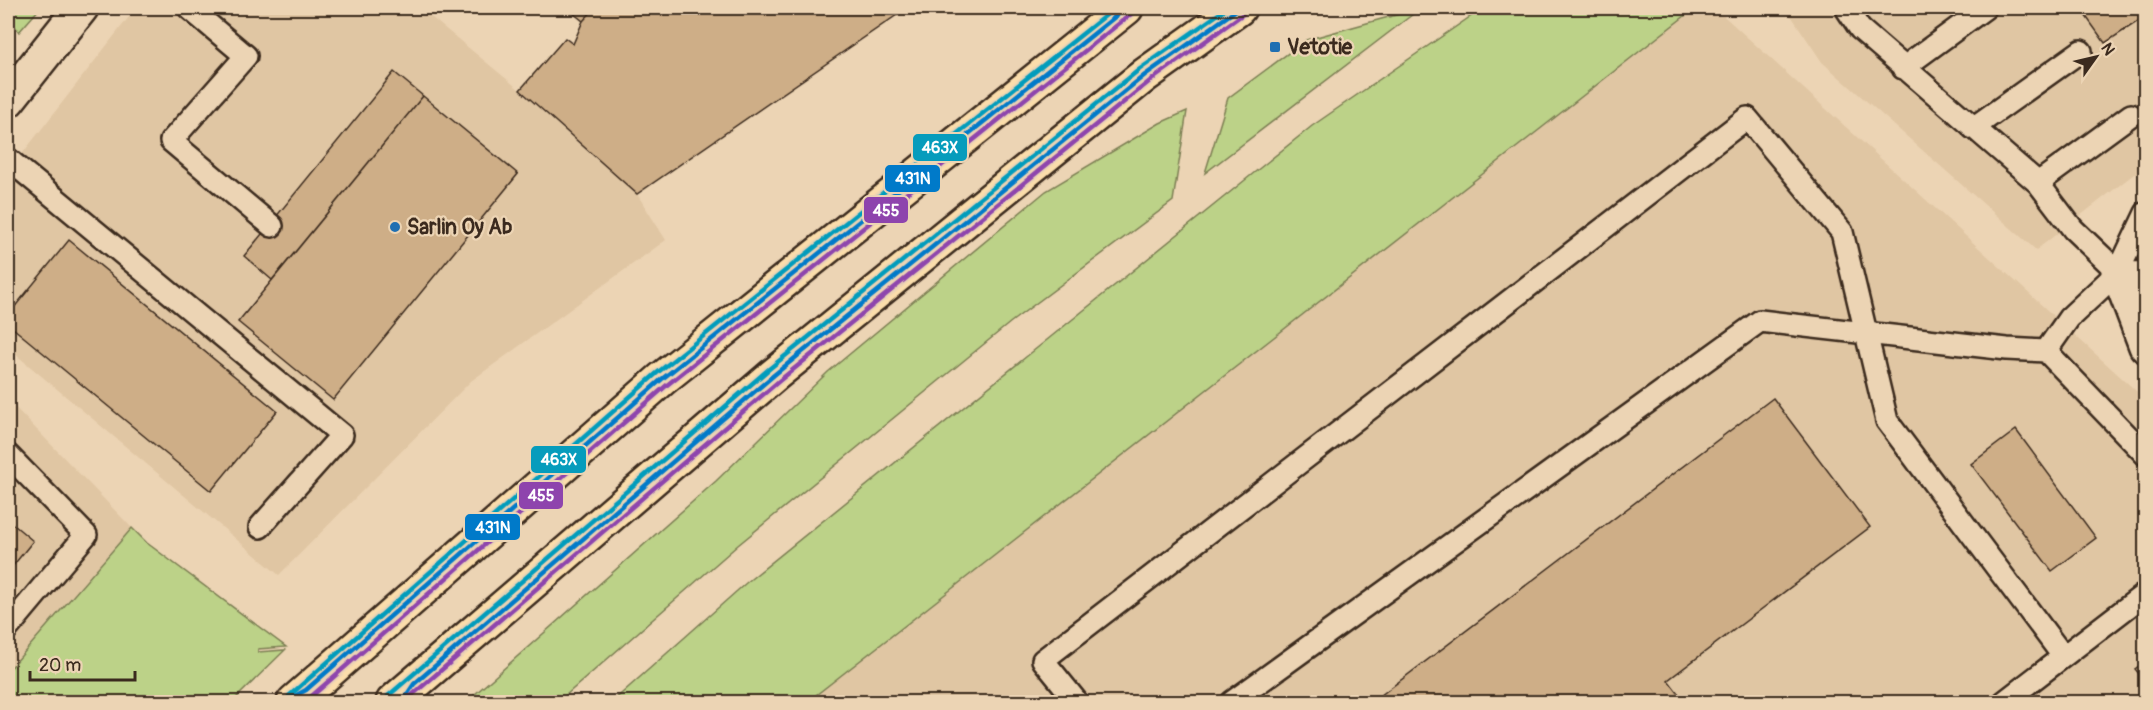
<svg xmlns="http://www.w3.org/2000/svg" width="2153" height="710" font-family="Pangolin,sans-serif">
<rect width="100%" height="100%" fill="#ecd4b4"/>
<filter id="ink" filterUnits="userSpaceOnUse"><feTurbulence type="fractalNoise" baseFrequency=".0167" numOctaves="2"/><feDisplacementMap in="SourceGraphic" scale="12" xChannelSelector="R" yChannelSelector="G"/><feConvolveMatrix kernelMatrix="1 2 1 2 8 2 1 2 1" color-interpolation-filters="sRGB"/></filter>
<g filter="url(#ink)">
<path fill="#e0c6a3" d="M136 8H420L520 90 637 194 666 240 471 381 279 575 8 348V172Z
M1695 8H1715L2145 399V702H807Z
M1786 8H2145V174H2134L2036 250 1822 62Z
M8 400 132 528 8 671Z"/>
<path fill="#bcd288" stroke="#7c7e53" stroke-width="1.5" d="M8 8H40L19 32 8 17Z
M1421 8 1205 173 1228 98 1306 40Z
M1483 8H1695L807 702H612L746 583 1312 126Z
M1187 111 1173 201 1011 322 738 545 558 702H466L716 481 828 372 1046 191 1160 123Z
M132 528 147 543 286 647 258 649V652L285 650 232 702H8V671Z"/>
<path fill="#ceae87" stroke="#3b2a1e" stroke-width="1.5" d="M567 8H595L583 21Z
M595 8H907L637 194 520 90 565 38 573 44 583 21Z
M2080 8H2146V16L2105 43Z
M394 72 423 96 272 280 244 256Z
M423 96 518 174 333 400 238 322Z
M69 240 277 411 211 491 8 324V315Z
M1773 398 1870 527 1668 680 1685 702H1372Z
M2016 430 2096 538 2052 571 1971 464Z
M8 520 33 541 8 572Z
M2146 661V682L2135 669Z"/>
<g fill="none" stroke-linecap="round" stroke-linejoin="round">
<g stroke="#3b2a1e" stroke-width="26">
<path id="lane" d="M189 8 246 56 171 141 272 226
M1846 8 1860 29 2038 183 2073 229 2118 272 2146 273
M1903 68 1985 8
M1973 128 2081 51
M8 159 342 435 260 527
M2038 183 2131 115
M2046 351 2146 455
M8 455 86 535 8 628
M1077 702 1043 660 1747 118 1842 232 1887 421 2063 656
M1232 702 1760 321 2007 349 2046 351 2069 318 2118 272 2146 213
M2004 702 2146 593"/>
</g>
<g stroke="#3b2a1e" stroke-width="38">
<path id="street" d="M8 100 81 8
M2118 272 2146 346"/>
</g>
<g stroke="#3b2a1e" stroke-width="38">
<path id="highway" d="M294 702 662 379 1126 8
M393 702 774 375 1145 75 1239 8"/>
</g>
<use href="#lane" stroke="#ecd4b4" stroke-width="21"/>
<use href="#street" stroke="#ecd4b4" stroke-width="33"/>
<use href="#highway" stroke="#fbddab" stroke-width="33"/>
<g stroke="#ecd4b4" stroke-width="9">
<path id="bus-1" d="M284 702 306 690 662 379 1126 8
M402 702 414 684 774 375 1145 75 1239 8"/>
</g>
<g stroke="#ecd4b4" stroke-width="9">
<path id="bus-2" d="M305 702 667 385 1131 14
M404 702 779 381 1150 81 1243 14"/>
</g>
<g stroke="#ecd4b4" stroke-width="9">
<path id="bus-3" d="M289 696 657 373 1115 8
M388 696 769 369 1140 69 1227 8"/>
</g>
<use href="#bus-1" stroke="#007ac9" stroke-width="4.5"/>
<use href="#bus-2" stroke="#8e44ad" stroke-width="4.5"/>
<use href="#bus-3" stroke="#069cbc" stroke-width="4.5"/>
</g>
</g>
<g fill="#1f6fb2" stroke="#ecd4b4" stroke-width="2">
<rect x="1269" y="41" width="12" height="12" rx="3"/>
<circle cx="395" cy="227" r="6"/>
</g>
<g text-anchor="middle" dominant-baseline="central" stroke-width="4.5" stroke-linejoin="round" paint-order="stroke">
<g font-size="21" font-weight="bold" fill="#3b2a1e" stroke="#ecd4b4" text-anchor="start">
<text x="1287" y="47">Vetotie</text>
<text x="407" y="227">Sarlin Oy Ab</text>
</g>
</g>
<g stroke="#ecd4b4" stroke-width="2">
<rect x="912" y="133" width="56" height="29" rx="6" fill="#069cbc"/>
<rect x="884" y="164" width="57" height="29" rx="6" fill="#007ac9"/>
<rect x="863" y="196" width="46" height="28" rx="6" fill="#8e44ad"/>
<rect x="530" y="445" width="57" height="29" rx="6" fill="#069cbc"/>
<rect x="518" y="481" width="46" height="29" rx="6" fill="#8e44ad"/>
<rect x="464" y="513" width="57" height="28" rx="6" fill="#007ac9"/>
</g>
<g font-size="16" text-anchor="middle" font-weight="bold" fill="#fff">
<text x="940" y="153">463X</text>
<text x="913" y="184">431N</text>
<text x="886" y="216">455</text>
<text x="559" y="465">463X</text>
<text x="541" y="501">455</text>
<text x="493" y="533">431N</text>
</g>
<rect width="2153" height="710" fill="none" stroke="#ecd4b4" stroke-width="30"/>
<rect x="15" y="15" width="2123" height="680" fill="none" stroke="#3b2a1e" stroke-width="2" filter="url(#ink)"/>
<g transform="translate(2096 57) rotate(56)" stroke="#ecd4b4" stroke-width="4.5" paint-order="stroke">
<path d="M0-4.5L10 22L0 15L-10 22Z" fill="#3b2a1e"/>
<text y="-9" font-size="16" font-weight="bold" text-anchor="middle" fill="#3b2a1e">N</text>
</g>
<path d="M30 671v9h105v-9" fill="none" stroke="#3b2a1e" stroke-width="3"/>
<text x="39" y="671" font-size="18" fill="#3b2a1e" stroke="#ecd4b4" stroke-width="4.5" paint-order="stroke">20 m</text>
</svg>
